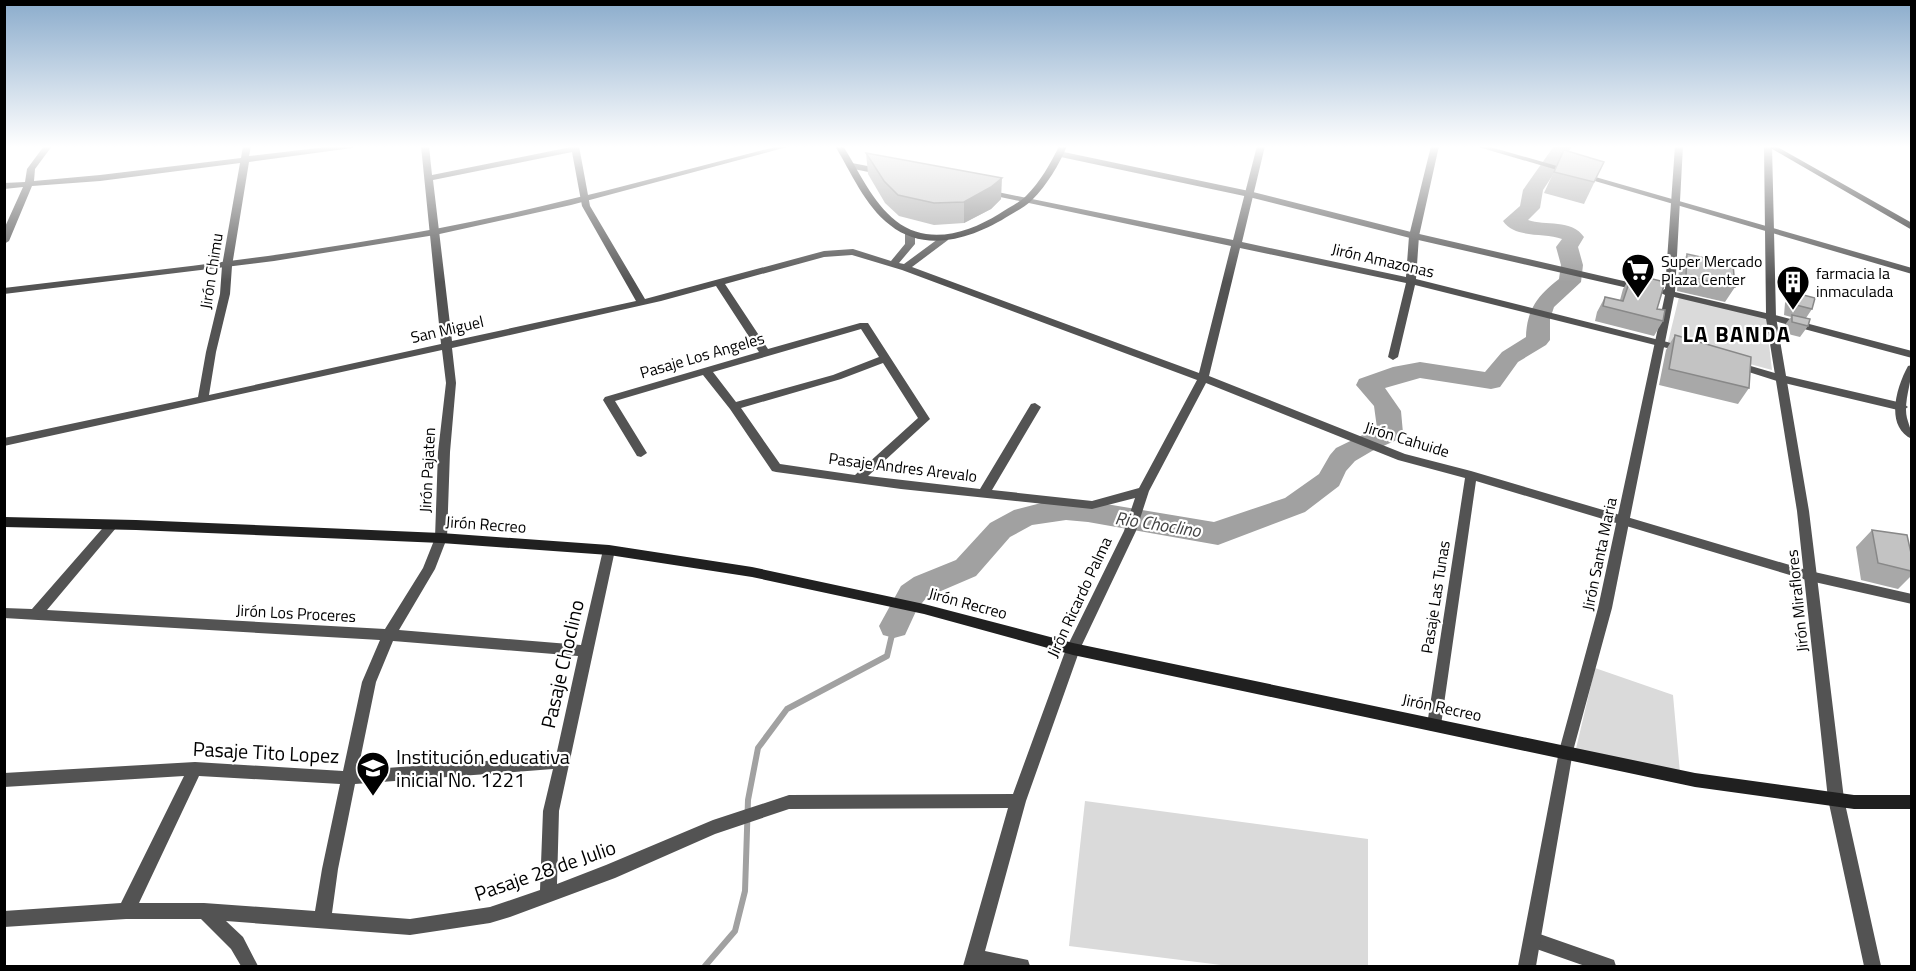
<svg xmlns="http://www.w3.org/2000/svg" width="1916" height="971" font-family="'Titillium Web',sans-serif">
<rect width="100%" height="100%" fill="#fff"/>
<path fill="#dadada" d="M1679 297 1766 318 1772 370 1668 342Z
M1595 668 1673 695 1680 773 1575 753Z
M1085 801 1368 839V966H1229L1069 946Z"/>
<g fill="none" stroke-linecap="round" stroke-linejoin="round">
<path stroke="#a1a1a1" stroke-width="6" d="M705 966 735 931 745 891 748 800 758 748 787 709 887 656 894 626"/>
<path fill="#a1a1a1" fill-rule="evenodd" d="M1554 146H1572L1543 190 1540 208 1528 220C1545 226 1572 219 1584 237L1578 247 1583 265 1581 282 1554 307 1550 319V340L1546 345 1518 362 1500 387 1491 389 1420 378 1385 388 1401 411 1403 433 1399 439 1372 451 1355 461 1346 471 1339 486 1305 512 1218 545 1088 522 1066 520 1032 525 1010 537 976 576 927 597 917 609 905 635 894 638 883 635 879 626 901 586 914 577 956 560 990 523 1014 510 1045 502 1088 501 1214 522 1285 498 1319 474 1330 455 1336 448 1377 428 1374 406 1356 385 1359 379 1393 367 1420 362 1485 372 1502 352 1526 337C1527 309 1538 295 1559 279L1561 265 1556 247 1562 239C1544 232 1515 239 1503 221L1520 206 1523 190Z"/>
<path fill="#535353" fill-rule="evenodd" d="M44 146H52L35 169 34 181 100 175 241 158 243 146H251L249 156 335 146H356L352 148 249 162 232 266 230 294 216 352 209 395 441 344 421 146H429L432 175 571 147V146H579L590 206 645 299 824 251 853 249 891 261 905 244V233L910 230 915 233V244L899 263 904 264 942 236H948V240L912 267 1199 373 1231 246 986 194 982 191 983 189 1233 240 1257 146H1265L1242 242 1406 277 1409 236 1431 146H1439L1419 236 1416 279 1687 347 1688 349 1687 351 1683 352 1415 285 1398 357 1393 360 1388 357 1406 283 1240 248 1209 376 1405 454 1471 471 1810 571 1912 594V604L1810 581 1476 481 1441 725 1439 730 1434 731 1429 730 1427 725 1465 478 1398 460 1206 383 1149 491 1136 531 1080 649 1026 801 985 951 1028 960 1030 966H963L1008 808 789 809 715 834 615 878 510 917 490 923 410 935 226 921 243 937 258 966H241L231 949 201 919H126L4 927V911L121 903 184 776 4 787V773L195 762 343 771 362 682 380 640 4 618V608L32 609 108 522H116L118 525 116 528 47 610 385 629 423 568 435 538 438 452 446 383 442 350 4 446V438L198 397 206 352 220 294 222 266 240 163 100 181 32 186 9 241 4 244V229L23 187 4 189V183L25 182 27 169ZM572 152 582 206 636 301 452 341 433 180ZM852 255 902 270 1197 380 1139 488 1092 501 992 490 1041 407 1035 403 1031 404 980 489 868 476 930 419 868 323H860L768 349 725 284 824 257ZM716 286 759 352 605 397 603 400 637 456 641 457 647 453 615 401 703 375 730 409 772 471 776 472 901 489 1092 509 1135 498 1124 531 1066 649 1013 794 789 795 713 820 606 865 557 884 559 811 615 550 613 547H605L603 550 581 645 399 630 435 569 447 538 450 452 456 383 452 348 661 301ZM861 329 879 357 833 375 736 402 713 372ZM883 363 918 418 855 475 780 464 741 408 841 379ZM393 641 578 656 556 756 358 770 376 682ZM553 769 543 811 540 890 490 907 410 919 332 913 338 869 355 784ZM199 776 340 784 322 869 315 911 204 903H139Z
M1475 146H1487L1912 268V274Z
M852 163 883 169 887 172 883 175 849 168 848 166Z
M1771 314 1912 351V358L1767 319 1766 317Z
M1737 362 1782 375 1902 403 1908 407 1902 411 1780 382 1733 367 1732 365Z
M1534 932 1614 960 1616 966H1585L1528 946 1526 940 1528 934Z"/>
<path fill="#535353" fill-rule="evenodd" d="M779 146H791L571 205 435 235 274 261 4 294V288C148 271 293 256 435 229 551 207 665 175 779 146Z
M1675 146H1683L1675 292 1766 313 1764 146H1772L1776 317 1809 511 1844 799 1881 966H1864L1828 799 1797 511 1766 319 1674 297 1612 608 1573 751 1536 966H1518L1559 751 1598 608 1665 295 1659 292 1665 289Z
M1059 151 1249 191 1415 233 1641 285 1646 288 1641 291 1414 239 1249 197 1056 156 1055 154Z
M1912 365C1912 380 1906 394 1906 410 1906 421 1912 428 1912 439 1884 426 1897 386 1908 366Z"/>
<path fill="#202020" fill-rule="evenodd" d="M835 146H843C859 171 872 202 896 221 928 246 968 233 999 214 1008 208 1019 203 1026 196 1040 182 1051 163 1059 146H1067C1059 165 1047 185 1032 200 1026 206 1017 211 1010 215 974 238 926 254 890 225 865 206 851 172 835 146Z
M1767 146H1776L1912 223V230Z
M4 517 136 520 441 533 609 545 752 567 924 604 1073 643 1695 773 1854 795H1912V809H1854L1695 787 1073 655 924 614 752 577 609 555 441 543 136 530 4 527Z"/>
</g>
<path fill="#a8a8a8" d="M1564 150 1604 162 1584 204 1544 193Z
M866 153 1001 199 991 209 964 223 934 225 899 216 885 203 868 174Z
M1687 254 1735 287 1725 302 1677 291 1679 269Z
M1632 274 1657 309 1663 321 1654 336 1595 321 1597 312 1605 297 1620 300 1623 289Z
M1792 292 1812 309 1806 318 1808 326 1800 337 1784 333V326L1791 317 1784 315 1785 303Z
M1675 335 1749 388 1738 404 1659 385 1666 350Z
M1872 530 1911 553V576L1898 589 1861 580 1856 547Z"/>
<path fill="#888" d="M1002 178 1001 199 991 209 964 223V202Z"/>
<path fill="#c3c3c3" stroke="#888" stroke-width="1.5" d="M1564 150 1604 162 1594 182 1554 172Z
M866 153 1002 178 991 187 964 202 934 203 898 195 884 181Z
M1687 254 1733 264 1735 287 1686 276Z
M1632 274 1665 282 1657 309 1665 310 1663 321 1603 306 1605 297 1623 301Z
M1792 292 1815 298 1812 309 1792 304Z
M1792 315 1810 319 1808 326 1792 322Z
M1675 335 1751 357 1749 388 1669 369Z
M1872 530 1907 535 1911 553V571L1878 563Z"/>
<linearGradient id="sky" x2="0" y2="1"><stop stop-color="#8baccc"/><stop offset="0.52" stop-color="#fff"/><stop offset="1" stop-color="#fff" stop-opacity="0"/></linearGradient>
<rect width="1916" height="282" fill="url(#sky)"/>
<defs>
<g id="supermarket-pin" transform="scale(1.725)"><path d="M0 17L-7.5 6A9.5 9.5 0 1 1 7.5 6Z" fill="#000" stroke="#fff"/><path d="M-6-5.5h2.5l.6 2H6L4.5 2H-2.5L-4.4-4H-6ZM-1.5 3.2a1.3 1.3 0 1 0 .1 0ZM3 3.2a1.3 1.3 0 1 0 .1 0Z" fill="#fff"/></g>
<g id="building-pin" transform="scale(1.725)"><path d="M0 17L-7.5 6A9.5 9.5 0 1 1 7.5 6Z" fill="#000" stroke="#fff"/><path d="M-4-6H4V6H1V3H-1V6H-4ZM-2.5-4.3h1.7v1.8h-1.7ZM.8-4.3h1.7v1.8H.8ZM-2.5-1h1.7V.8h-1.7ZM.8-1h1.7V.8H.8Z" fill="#fff"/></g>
<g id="school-pin" transform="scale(1.725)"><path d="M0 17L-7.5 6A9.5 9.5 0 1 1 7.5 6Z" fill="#000" stroke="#fff"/><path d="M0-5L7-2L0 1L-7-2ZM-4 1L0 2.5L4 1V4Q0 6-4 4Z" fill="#fff"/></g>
</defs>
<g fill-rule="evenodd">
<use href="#supermarket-pin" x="1638" y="270"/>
<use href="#building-pin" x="1793" y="282"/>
<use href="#school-pin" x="373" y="768"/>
</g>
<g text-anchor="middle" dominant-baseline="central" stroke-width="4.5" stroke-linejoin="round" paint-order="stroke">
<g font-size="16" fill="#000" stroke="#fff">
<text transform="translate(1383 260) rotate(13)">Jirón Amazonas</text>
<text transform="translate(211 271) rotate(-81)">Jirón Chimu</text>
<text transform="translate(447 329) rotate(-13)">San Miguel</text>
<text transform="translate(702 355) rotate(-16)">Pasaje Los Angeles</text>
<text transform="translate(1407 439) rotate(17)">Jirón Cahuide</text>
<text transform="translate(903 467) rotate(7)">Pasaje Andres Arevalo</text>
<text transform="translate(427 470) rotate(-87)">Jirón Pajaten</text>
<text transform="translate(486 524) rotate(4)">Jirón Recreo</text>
<text transform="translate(1599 554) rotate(-78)">Jirón Santa Maria</text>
<text transform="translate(1079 597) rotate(-65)">Jirón Ricardo Palma</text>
<text transform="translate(1435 597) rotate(-81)">Pasaje Las Tunas</text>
<text transform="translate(1797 601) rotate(-96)">Jirón Miraflores</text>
<text transform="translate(968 603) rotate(15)">Jirón Recreo</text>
<text transform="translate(296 613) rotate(3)">Jirón Los Proceres</text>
<text transform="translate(1442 707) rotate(12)">Jirón Recreo</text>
</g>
<g font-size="16" fill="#000" stroke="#fff" text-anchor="start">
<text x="1661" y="261">Super Mercado<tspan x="1661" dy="18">Plaza Center</tspan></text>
<text x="1816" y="273">farmacia la<tspan x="1816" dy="18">inmaculada</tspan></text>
</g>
<g font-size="18" font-style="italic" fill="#424242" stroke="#fff">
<text transform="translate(1158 524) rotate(9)">Rio Choclino</text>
</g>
<g font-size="20" fill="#000" stroke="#fff">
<text transform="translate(562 664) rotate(-77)">Pasaje Choclino</text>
<text transform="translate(266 752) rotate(3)">Pasaje Tito Lopez</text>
<text transform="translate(545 870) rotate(-19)">Pasaje 28 de Julio</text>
</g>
<g font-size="20" fill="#000" stroke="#fff" text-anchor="start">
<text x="396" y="756">Institución educativa<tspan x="396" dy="23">inicial No. 1221</tspan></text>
</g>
<g font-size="22" font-weight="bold" letter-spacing="1.5" fill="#000" stroke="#fff">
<text x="1737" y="334">LA BANDA</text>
</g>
</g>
<rect width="1916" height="971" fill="none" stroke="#000000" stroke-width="12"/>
</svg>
